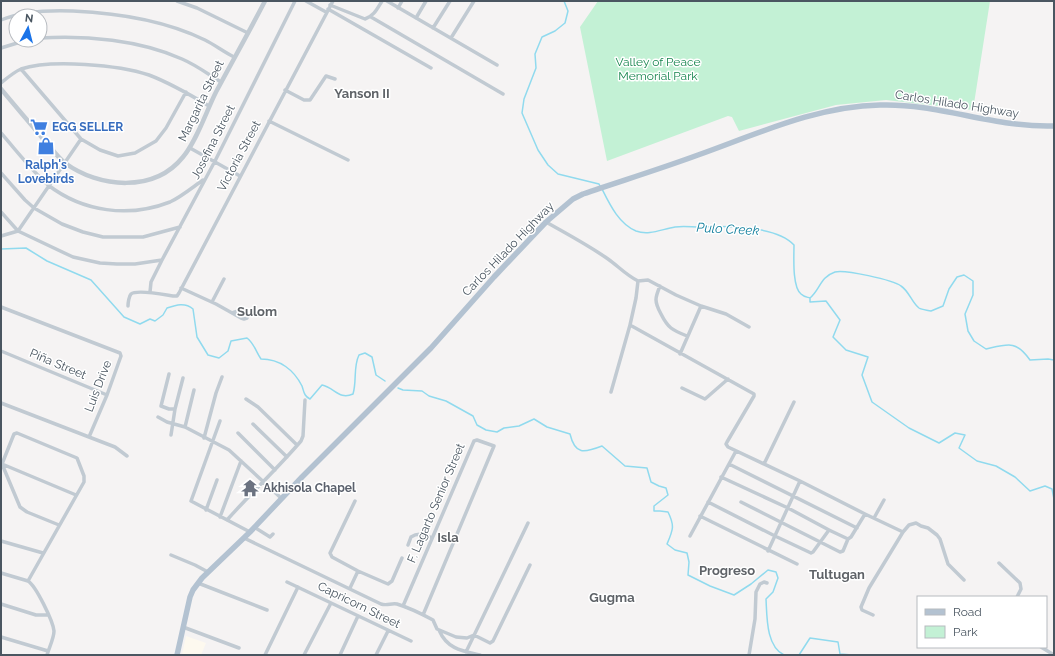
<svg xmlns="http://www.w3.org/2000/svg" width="1055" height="656" font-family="Raleway,sans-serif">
<rect width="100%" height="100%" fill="#f5f3f3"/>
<path fill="#fdf9ef" d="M186 636 206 643 201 655H182Z"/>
<path fill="#c3f1d5" d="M598 1H990L973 110 886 100 836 105 739 131 732 117 728 116 607 161 580 27Z"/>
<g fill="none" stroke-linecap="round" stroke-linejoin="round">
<path stroke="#90daee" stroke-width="1.5" d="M564 1 568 11 565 23 555 31 542 37 535 54 536 68 524 99 522 113 538 150 548 165 558 174 599 184 600 186
M602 189C610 205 619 224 636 231 649 236 662 229 675 227 683 226 692 227 700 227 724 226 776 225 794 245 794 256 792 287 801 294 804 297 807 297 810 298 820 290 820 277 835 272 844 269 893 280 901 286 909 291 912 303 919 308 922 310 928 310 931 311L943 306 949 289 957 277 964 275 973 281V295L965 314 968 331 974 341 986 349C1008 344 1016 340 1030 360L1048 359 1054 360
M1 249 26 248 47 261 91 280 124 317 140 324 150 319 155 321 163 315 167 308C176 305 185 302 193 309L197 337 208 355 219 358 228 351 231 341 247 338C254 343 256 352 261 359 280 359 294 370 302 386 304 392 304 396 310 399L322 385C335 388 339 400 353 394 357 381 353 367 359 355L365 353 372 357 376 375 385 381
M810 298V302L826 301 840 320 833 337 846 350 868 357 862 375 872 402 909 428 939 443 955 433 965 435 959 448 977 461 996 466 1015 477 1030 491 1045 486 1052 489 1054 499
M398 388 403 390 422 391 429 396 446 401 473 416 477 425 486 430 497 432 504 428 519 426 534 419 547 427 570 434C575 455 584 453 602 446L625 466 647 468 651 482 659 486 666 488 668 495 654 506V511H660L668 512C675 526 673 530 667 544L675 550 687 553 689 562 688 575 710 586 734 595 751 584 768 570 776 572 778 578 773 592 766 599C767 617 766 646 784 655
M799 655 810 638 838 642 840 654 852 655"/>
<path stroke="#c1cad2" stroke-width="3.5" d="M177 1 197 8 248 33
M306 1 326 12
M387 1 497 65
M330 5 365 19C374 16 377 9 382 1
M398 8 402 1
M328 9 431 68
M371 17 503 94
M416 18 426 1
M1 20C23 11 49 10 73 11 118 13 164 20 205 40 215 45 224 52 234 57
M433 28 450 1
M40 38C85 35 140 40 182 59 196 65 208 74 221 82
M451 38 474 1
M1 48 27 40
M21 69 81 139 100 150 118 156 135 153 156 141 166 128 186 92
M1 83C7 78 14 72 21 69 51 59 119 65 149 75 170 83 189 94 209 106
M285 90 304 100H310L326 76 335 79
M269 121 348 160
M1 133C15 149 32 171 48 185 83 212 129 218 170 202 181 197 193 187 203 180
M190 148 240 176
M1 173 25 200 34 208 62 224 83 232 103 237H143L180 227
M1 212 18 231 73 257 100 263 117 264H135L162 260
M546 222C567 234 588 245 608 259 618 266 626 275 638 281
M18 231 81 139
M1 236 18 231
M660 286C655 298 654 301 661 314 668 328 672 330 687 336
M181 288 216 304 241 318 244 319 247 318 248 315 246 312 241 310 232 313
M150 292 151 282 162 260 215 161 295 1
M212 302 224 279
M128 306C128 303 129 296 131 294 137 289 166 295 173 296H177L179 293 333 1
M1 307 120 353 121 356 107 395 89 437 1 403
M1 351 107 395
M680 354 701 306
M169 374 161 406 169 409H175
M682 388 705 399 728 379
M611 392 630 325
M246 399 258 407 297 445
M158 417 167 422 185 427 229 450 281 498
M220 421 191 501 250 532
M253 424 287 457
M185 427 194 390
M238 433 275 470
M171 435 175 409 183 378
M89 437 115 447 127 456
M204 438 216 393 222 377
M2 464 76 495
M729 464 857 528
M764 464 794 402
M721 477 788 508 829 530 848 539 851 537 865 514 800 481 728 447 726 444 727 442 754 396V394L630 325 636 298 638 281 648 280 676 295 701 306 726 314 749 327
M355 501 332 549 330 553 332 557 358 571 388 584 392 581 402 558
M708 502 775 536 811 553 813 552 829 530
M741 502 840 552 843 551 848 539
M206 510 217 480
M865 514 903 532 869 588 861 607 862 610 873 615
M700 516 797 564
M220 517 241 461
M874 518 884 500
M227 520C251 493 278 468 301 441L303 436 305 400
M254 527 270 537 273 534
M903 532 909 525 916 523 921 526 928 528 937 535 940 539 948 564 964 580
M690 536 736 451
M244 538 381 604C387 606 391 603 397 604 410 608 422 614 433 620L437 629 456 637 467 638 474 635 490 643 493 641 530 565
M1 541 43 553
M408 545 411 537C419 532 424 535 432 538
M768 551 800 481
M171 555 195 565 208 572
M999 563 1020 583 1021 589 1017 597
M1 573 28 581
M287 582 411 641
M198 583 267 610
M350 588 358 571
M1 604 36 615H48
M403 606 474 441 477 440 494 446 423 615
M183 627 239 648
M439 630C447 649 462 651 480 655
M1 637 48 651
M1041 647 1054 655
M466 652 528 523
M47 655C49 648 54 638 54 631 53 621 36 586 28 581L84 482V476L77 458 17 433 14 434 2 464 20 507 27 512 59 525
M265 655 298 587
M304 655 331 603
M340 655 358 616
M376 655 388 631
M749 655 755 619 756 592 760 584 764 582 767 583"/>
<path stroke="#c1cad2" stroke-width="4.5" d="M1 89C15 106 30 123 44 140 51 147 57 157 65 163 99 188 154 193 183 157 197 140 206 112 216 92 232 62 249 32 265 1"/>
<path stroke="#b3c2d1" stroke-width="5.5" d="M177 655 190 597 193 590 202 578 250 532 302 477 431 348 494 277 546 222 573 199 583 194C621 181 660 169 698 155 757 134 817 106 880 105 939 103 994 128 1054 126"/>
</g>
<defs>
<g id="supermarket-bare" transform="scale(1.38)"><path d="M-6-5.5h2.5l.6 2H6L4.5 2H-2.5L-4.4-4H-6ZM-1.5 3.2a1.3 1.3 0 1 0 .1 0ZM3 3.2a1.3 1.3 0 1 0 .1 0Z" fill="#3f7fe0" stroke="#fff" stroke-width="2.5" paint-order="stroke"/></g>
<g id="shop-bare" transform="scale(1.38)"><path d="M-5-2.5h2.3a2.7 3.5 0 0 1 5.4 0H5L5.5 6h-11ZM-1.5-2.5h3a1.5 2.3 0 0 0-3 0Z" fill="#3f7fe0" stroke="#fff" stroke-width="2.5" paint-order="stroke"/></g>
<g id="temple-bare" transform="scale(1.38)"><path d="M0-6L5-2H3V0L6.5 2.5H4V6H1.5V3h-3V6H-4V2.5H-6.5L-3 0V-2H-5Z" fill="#6b7280" stroke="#fff" stroke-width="2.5" paint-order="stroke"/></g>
</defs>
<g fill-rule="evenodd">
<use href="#supermarket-bare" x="39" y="127"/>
<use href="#shop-bare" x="46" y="146"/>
<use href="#temple-bare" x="250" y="488"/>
</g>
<g text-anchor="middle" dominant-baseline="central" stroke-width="3" stroke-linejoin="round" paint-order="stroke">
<g font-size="12" fill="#17864f" stroke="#fff">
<text x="658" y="62">Valley of Peace<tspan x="658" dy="14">Memorial Park</tspan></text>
</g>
<g font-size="12" fill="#4a5661" stroke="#fff">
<text transform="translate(201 101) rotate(-64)">Margarita Street</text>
<text transform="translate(957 104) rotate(9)">Carlos Hilado Highway</text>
<text transform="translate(213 142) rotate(-63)">Josefina Street</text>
<text transform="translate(239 156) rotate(-62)">Victoria Street</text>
<text transform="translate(508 249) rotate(-46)">Carlos Hilado Highway</text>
<text transform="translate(58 364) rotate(23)">Piña Street</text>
<text transform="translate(98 386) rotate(-69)">Luis Drive</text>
<text transform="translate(436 503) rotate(-67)">F. Lagarto Senior Street</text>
<text transform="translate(359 605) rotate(26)">Capricorn Street</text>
</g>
<g font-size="12" font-weight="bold" fill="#366cbe" stroke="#fff" text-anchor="start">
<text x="52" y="127">EGG SELLER</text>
<text x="46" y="165" text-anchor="middle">Ralph's<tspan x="46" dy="14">Lovebirds</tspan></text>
</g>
<g font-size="12" font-weight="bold" fill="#5b616d" stroke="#fff" text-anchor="start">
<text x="263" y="488">Akhisola Chapel</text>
</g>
<g font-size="13" font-weight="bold" fill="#5f6368" stroke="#fff">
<text x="362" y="93">Yanson II</text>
<text x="257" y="311">Sulom</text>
<text x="448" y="537">Isla</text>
<text x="727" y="570">Progreso</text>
<text x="837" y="574">Tultugan</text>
<text x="612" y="597">Gugma</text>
</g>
<g font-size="13" font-style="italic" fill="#0c7c9b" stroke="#fff">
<text transform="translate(728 229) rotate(3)">Pulo Creek</text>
</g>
</g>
<rect width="1055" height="656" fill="none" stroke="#4a5661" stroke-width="4"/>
<rect x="917" y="596" width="130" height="52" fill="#ffffff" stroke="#b7bbc0"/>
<rect x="925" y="609" width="20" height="6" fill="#b3c2d1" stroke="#b7bbc0"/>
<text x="953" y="616" font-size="12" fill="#4a5661">Road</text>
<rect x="925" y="626" width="20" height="12" fill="#c3f1d5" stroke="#b7bbc0"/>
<text x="953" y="636" font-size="12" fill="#4a5661">Park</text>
<g transform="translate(28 28) rotate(7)"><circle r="19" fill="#ffffff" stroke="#b7bbc0"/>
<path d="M0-3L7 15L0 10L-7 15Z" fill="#1a73e8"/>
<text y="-6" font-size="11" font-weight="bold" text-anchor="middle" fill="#4a5661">N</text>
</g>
</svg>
